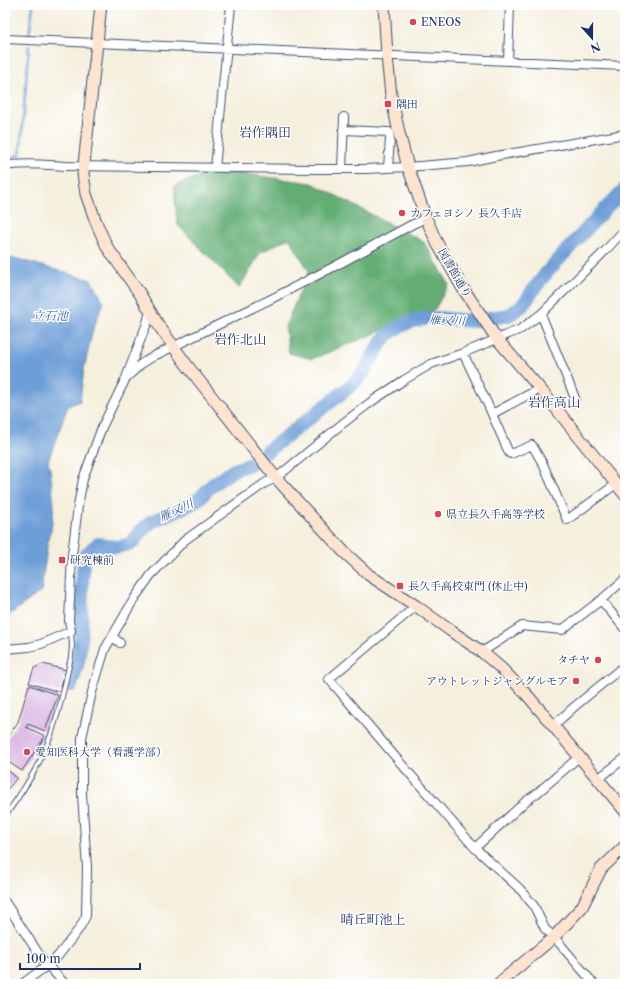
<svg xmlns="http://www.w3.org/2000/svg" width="630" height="989" font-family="'Libre Caslon Text','Noto Serif JP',serif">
<rect width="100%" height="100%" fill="#fff"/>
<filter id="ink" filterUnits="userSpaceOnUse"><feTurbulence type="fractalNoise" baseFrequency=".025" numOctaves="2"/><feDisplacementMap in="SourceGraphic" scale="8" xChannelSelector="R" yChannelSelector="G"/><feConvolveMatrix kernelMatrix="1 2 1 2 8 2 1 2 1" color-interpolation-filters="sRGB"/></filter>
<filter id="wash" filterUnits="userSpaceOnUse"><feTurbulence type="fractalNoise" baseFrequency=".012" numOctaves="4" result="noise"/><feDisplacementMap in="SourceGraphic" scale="16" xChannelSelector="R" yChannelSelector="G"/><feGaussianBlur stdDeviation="0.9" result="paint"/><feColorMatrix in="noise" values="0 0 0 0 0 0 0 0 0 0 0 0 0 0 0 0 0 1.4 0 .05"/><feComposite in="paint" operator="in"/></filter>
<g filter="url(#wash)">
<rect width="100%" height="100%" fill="#f5efdd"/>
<path fill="#64ad74" stroke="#406e69" d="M216 170 312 183 424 242 449 284 435 309 312 359 289 353 285 326 309 271 289 238 260 253 246 277 239 288 177 224 174 186Z"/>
<path fill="#6e9ed7" stroke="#44669a" d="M5 258 18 259 91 280 104 302 93 329 84 369 80 401 68 406 48 461 50 469 54 505 51 531 49 534 42 583 43 590 5 618Z"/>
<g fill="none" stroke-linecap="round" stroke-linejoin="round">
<path stroke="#6e9ed7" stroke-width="2.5" d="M29 35 33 5
M5 158 20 155 29 46"/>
<path stroke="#6e9ed7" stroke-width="14" d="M265 453 352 385 364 372 382 341 392 331 403 325 412 321 423 319 437 318 471 321 509 315 522 306 528 298 534 289 548 271 605 209 625 189
M71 685 78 662 81 639 82 586 84 557 93 548 98 544 106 546 117 547 131 544 141 531 151 522 191 504 200 498 212 485 234 470 256 462"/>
</g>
<g id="blocks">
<path fill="#d5acde" d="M43 664 66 670 59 692 29 683 34 668Z
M29 685 58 695 45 731 28 724 26 727 45 736 22 771 5 760V741L18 722Z
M5 768 17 778 5 792Z"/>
</g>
</g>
<g filter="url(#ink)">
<use href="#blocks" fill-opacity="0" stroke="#3c4c71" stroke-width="1"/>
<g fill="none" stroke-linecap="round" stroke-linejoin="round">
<g stroke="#3c4c71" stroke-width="6">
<path id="lane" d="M5 816C19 797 33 776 43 754 57 725 64 688 71 657L72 646 71 631"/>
</g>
<g stroke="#3c4c71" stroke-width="10">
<path id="street" d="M5 39C212 47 418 58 625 66
M508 61 510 5
M343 130 389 132 390 139 388 168
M5 166C22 162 48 165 66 166L314 169H365L408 167 468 162 496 156 625 134
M215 168 231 5
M342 169 344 117
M541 314 575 398
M463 353 488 405 509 453 511 454 532 445 543 464 567 520 616 484
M127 375 147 323 150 311
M492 414 539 389
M601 600 625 629
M416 606 329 679 404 767 475 848 520 889 534 906 545 929 554 937 594 984
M113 637 120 643
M5 649 29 647 41 644 71 631 69 621 72 555 78 506 83 479 102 427 126 378 141 364 154 356 273 298 341 263 411 225 426 218
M482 652 522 626 562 630 601 600 625 579
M553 726 574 707 625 665
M598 779 625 758
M475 848 526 801 536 794 579 757
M5 902 42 959 65 984
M22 984 48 965 58 956 79 929 86 916 87 868 82 794V738L92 692 105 649 134 599 151 575 185 540 265 483 276 478 342 424 371 402 404 380 431 364 463 353 521 329 541 314 605 251 625 229"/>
</g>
<g stroke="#3c4c71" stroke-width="13">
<path id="secondary" d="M101 5 83 174 86 194 96 222 107 247 140 294 159 326 186 364 276 478 344 552 369 575 416 606 451 631 482 652 502 669 528 696 625 811
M384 5 387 56 391 95 399 133 408 167 426 218 437 243 462 287 497 339 542 391 625 495
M498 984 554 937 582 907 601 869 625 846"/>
</g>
<use href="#lane" stroke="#fff" stroke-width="4"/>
<use href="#street" stroke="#fff" stroke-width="8"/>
<use href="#secondary" stroke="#fde4d1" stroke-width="11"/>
</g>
</g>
<g fill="#d1495b" stroke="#fff" stroke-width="1.5">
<circle cx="413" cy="22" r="4"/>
<rect x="384" y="100" width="8" height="8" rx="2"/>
<circle cx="402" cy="213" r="4"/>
<circle cx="438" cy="514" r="4"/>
<rect x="58" y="556" width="8" height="8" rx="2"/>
<rect x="396" y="582" width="8" height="8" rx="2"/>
<circle cx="598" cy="660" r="4"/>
<circle cx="576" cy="681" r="4"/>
<circle cx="27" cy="752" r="4"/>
</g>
<g text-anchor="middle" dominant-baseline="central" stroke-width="3" stroke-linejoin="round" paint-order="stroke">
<g font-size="11" fill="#1b2f5e" stroke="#fff" text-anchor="start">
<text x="421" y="22">ENEOS</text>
<text x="396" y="104">隅田</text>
<text x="410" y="213">カフェヨシノ 長久手店</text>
<text x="446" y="514">県立長久手高等学校</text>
<text x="70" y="560">研究棟前</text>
<text x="408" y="586">長久手高校東門 (休止中)</text>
<text x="590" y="660" text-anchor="end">タチヤ</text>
<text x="568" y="681" text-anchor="end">アウトレットジャングルモア</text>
<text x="35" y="752">愛知医科大学（看護学部）</text>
</g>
<g font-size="11" fill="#1b2f5e" stroke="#fff">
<text transform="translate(455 273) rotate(60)">図書館通り</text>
</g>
<g font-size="12" font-style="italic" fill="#3c5b8e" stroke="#fff">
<text x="50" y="315">立石池</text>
<text transform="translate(447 320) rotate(3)">雁又川</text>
<text transform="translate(176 510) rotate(-25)">雁又川</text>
</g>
<g font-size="13" fill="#1b2f5e" stroke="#fff">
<text x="265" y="132">岩作隅田</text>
<text x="240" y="339">岩作北山</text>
<text x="554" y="402">岩作高山</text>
<text x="373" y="919">晴丘町池上</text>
</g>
</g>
<rect width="630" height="989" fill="none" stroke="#fff" stroke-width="20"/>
<g transform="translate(592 38) rotate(159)" stroke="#ffffff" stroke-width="3" paint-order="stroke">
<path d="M0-3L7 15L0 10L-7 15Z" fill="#1b2f5e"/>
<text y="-6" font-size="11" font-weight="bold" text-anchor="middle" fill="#1b2f5e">N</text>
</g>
<path d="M20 963v6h120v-6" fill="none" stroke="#1b2f5e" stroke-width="2"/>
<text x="26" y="963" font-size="12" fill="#1b2f5e" stroke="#ffffff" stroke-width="3" paint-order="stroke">100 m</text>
</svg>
